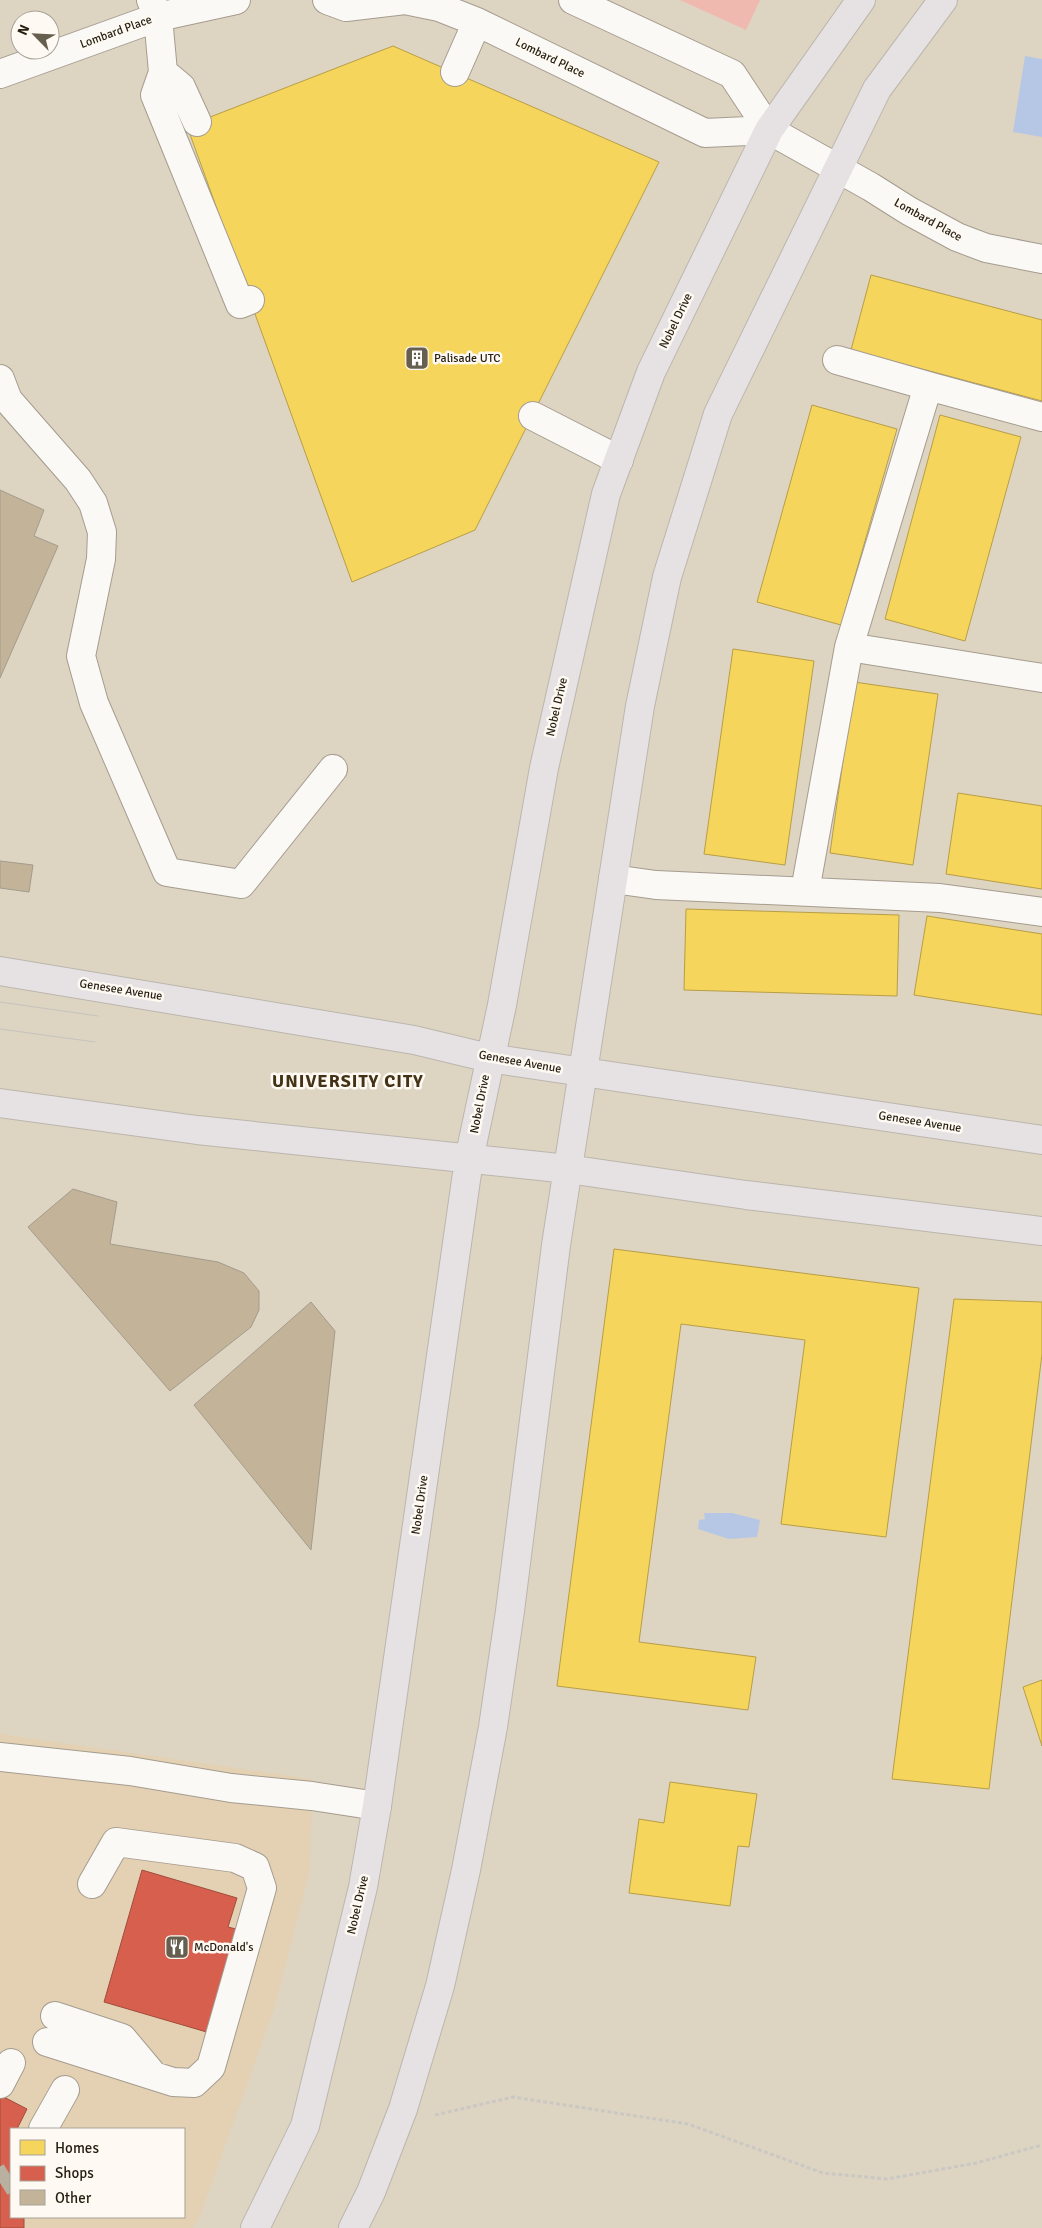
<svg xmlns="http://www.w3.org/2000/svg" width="1042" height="2228" font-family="Signika,sans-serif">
<rect width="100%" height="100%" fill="#ded4c2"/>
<path fill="#e4d1b3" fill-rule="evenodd" d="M0 1734 312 1779 310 1870 274 2009 200 2216 193 2228H0ZM11 2129H184V2217H11Z"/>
<path fill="#f0b9b0" d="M680 0H760L746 30Z"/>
<path fill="#b5c7e4" d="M1025 56 1042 59V137L1013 132Z
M704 1513H732L760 1520 757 1537 729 1539 698 1529 699 1520 705 1519Z"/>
<path fill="#f6d55c" stroke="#b79e46" d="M393 46 659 162 475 530 352 582 187 126Z
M871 275 1042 320V401L851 350Z
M812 405 897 429 841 625 757 602Z
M940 415 1021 437 965 641 885 619Z
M733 649 814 661 785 865 704 854Z
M854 682 938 694 913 865 830 853Z
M958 793 1042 806V889L946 874Z
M686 909 899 915 897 996 684 990Z
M927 916 1042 934V1015L914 995Z
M614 1249 919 1288 886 1537 781 1524 805 1340 681 1324 639 1642 756 1657 748 1710 557 1686Z
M954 1299 1042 1302V1354L989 1789 892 1779Z
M1042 1680V1746L1023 1687Z
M670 1782 757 1794 749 1847 738 1846 730 1906 629 1893 639 1819 664 1823Z"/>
<path fill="#d6604d" stroke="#a14c3b" d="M142 1870 237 1898 228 1927 240 1930 210 2033 104 2002Z
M0 2095 27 2109 17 2129H11V2217H24V2228H0Z"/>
<path fill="#c3b499" stroke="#a39b8d" d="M0 490 44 510 34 536 58 546 0 678Z
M0 861 33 865 29 892 0 888Z
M73 1189 117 1202 110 1244 218 1262 244 1273 259 1291V1310L251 1327 170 1391 28 1227Z
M311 1302 335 1331 311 1550 194 1405Z"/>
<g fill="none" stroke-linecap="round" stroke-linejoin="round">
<path stroke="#b9b09f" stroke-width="28" stroke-dasharray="28 14" stroke-linecap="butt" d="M0 2183 11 2176"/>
<g stroke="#a59c8f" stroke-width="30">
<path id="minor" d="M151 0 158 17 163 72 155 95 240 304 250 300
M327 0 346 7 405 0 439 7 477 22 705 133 769 130
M573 0 732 74 769 130 871 187 909 211 957 237 986 248 1042 259
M163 72 181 87 197 122
M455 72 477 22
M0 74 158 17 236 0
M837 360 928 386
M0 379 8 400 78 480 93 503 102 532 101 559 81 656 94 703 167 872 241 884 333 769
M533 416 619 460
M849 647 1042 678
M613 879 656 885 940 898 1042 912
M805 891 849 647 928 386 1042 417
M0 1757 130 1771 231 1788 312 1796 377 1806
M55 2016 122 2038 153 2075
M47 2042 173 2082 194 2083 211 2067 262 1888 255 1867 235 1858 116 1842 92 1884
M0 2084 11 2063
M43 2129 65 2090"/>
</g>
<g stroke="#bbb6ad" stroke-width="30">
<path id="major" d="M0 971 414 1040 489 1058 1042 1140
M0 1103 197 1130 568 1169 746 1195 1042 1231
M255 2228 305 2126 363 1887 377 1806 469 1159 502 1005 544 768 606 494 651 372 769 130 861 0
M353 2228 371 2192 403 2109 440 1986 466 1870 493 1727 510 1611 556 1245 613 879 640 706 667 577 718 414 877 89 943 0"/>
</g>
<path stroke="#cac8c3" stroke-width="3" stroke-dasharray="4 2.5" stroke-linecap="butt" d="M435 2115 513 2097 688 2124 823 2173 887 2179 976 2163 1042 2145"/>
<use href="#minor" stroke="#faf9f6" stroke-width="28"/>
<use href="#major" stroke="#e6e1e2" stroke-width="28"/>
<path stroke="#c6c3be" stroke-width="1" d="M0 1002 98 1016
M0 1029 95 1042"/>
</g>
<defs>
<g id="building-square" transform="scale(1.25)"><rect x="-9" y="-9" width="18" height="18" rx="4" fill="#665e4f" stroke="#fefaf3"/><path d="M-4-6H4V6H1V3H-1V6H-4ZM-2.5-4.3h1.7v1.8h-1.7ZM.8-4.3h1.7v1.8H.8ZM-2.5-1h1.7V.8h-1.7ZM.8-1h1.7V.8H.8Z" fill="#fff"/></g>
<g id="restaurant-square" transform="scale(1.25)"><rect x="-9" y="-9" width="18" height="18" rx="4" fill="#665e4f" stroke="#fefaf3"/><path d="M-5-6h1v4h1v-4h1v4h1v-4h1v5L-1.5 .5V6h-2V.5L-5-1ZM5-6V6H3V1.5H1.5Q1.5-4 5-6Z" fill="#fff"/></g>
</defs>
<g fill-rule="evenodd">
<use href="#building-square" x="417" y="358"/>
<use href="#restaurant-square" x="177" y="1947"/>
</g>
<g text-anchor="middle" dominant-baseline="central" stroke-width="5" stroke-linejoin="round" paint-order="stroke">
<g font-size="12" fill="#251e11" stroke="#fefaf3">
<text transform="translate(116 32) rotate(-20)">Lombard Place</text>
<text transform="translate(550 58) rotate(26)">Lombard Place</text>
<text transform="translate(928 220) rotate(29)">Lombard Place</text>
<text transform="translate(676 321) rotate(-64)">Nobel Drive</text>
<text transform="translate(557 707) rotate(-77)">Nobel Drive</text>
<text transform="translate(121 990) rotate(9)">Genesee Avenue</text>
<text transform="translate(520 1062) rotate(10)">Genesee Avenue</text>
<text transform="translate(480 1104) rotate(-79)">Nobel Drive</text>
<text transform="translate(920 1122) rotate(9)">Genesee Avenue</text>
<text transform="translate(420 1505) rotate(-82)">Nobel Drive</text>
<text transform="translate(358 1905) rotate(-77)">Nobel Drive</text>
</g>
<g font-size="12" fill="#251e11" stroke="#fefaf3" text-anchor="start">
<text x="434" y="358">Palisade UTC</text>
<text x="194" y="1947">McDonald's</text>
</g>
<g font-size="18" font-weight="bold" letter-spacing="1" fill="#433215" stroke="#fefaf3">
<text x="348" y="1081">UNIVERSITY CITY</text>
</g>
</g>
<rect x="10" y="2128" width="175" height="90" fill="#fefaf3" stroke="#a7a299"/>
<rect x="20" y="2140" width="25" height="15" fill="#f6d55c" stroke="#a7a299"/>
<text x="55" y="2153" font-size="15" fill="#251e11">Homes</text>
<rect x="20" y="2166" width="25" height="15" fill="#d6604d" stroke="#a7a299"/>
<text x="55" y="2178" font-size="15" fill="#251e11">Shops</text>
<rect x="20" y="2190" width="25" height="15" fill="#c3b499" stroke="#a7a299"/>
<text x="55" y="2203" font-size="15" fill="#251e11">Other</text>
<g transform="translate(35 35) rotate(294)"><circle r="24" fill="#fefaf3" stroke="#a7a299"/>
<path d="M0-4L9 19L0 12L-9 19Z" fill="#665e4f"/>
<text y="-8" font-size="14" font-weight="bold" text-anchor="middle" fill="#251e11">N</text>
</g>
</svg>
